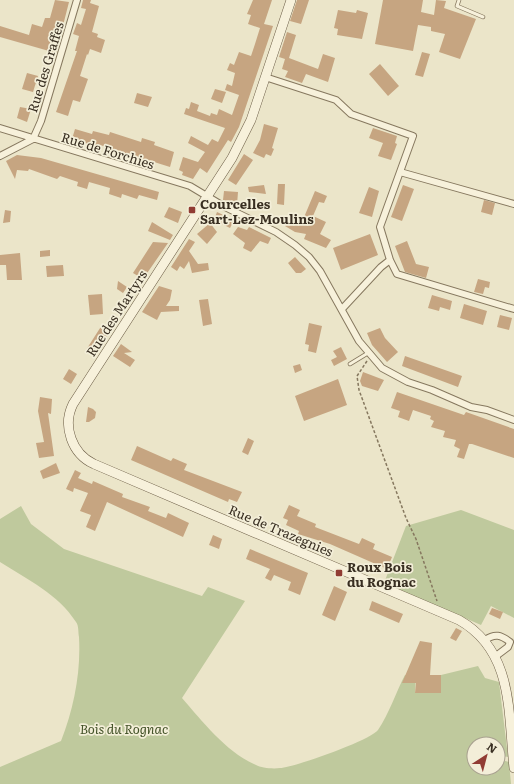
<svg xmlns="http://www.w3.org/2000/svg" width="514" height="784" font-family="Literata,serif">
<rect width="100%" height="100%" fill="#ebe5c9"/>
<path fill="#bfc99d" d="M21 506 31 524 64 549 202 596 208 587 245 601 182 698C203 722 226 752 256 765 261 768 273 769 280 768 293 768 371 740 378 730 389 714 396 692 405 675H416L415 693H440L441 675 478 666 485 678 499 682 508 757 498 755V744H474V768H498V759L509 762 511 784H0V767L61 741C74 708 81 672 79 637 78 632 79 626 76 622 58 594 28 580 0 562V519Z
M461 510 514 530V618L491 606 481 625 384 583 406 526Z"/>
<path fill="#c6a581" d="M55 0 69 2 56 53 0 37V26L29 35 32 24 42 27 45 18H50Z
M83 0H91L90 3 99 6 92 32 98 34 97 37 105 40 101 53 90 49 88 55 87 54 80 76 88 79 80 102 73 100 68 116 56 112 77 51H75L79 36 73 34 77 23 81 25 86 9 81 8Z
M253 0H272L264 24 273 26 239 127 231 142 228 140 207 173 200 168 193 179 182 175 183 172 179 170 183 157 198 162 205 152 188 143 191 136 208 145 212 139 218 142 225 128 184 114 186 108 189 109 191 102 199 105 197 111 210 116 211 113 217 115 219 109 232 115 239 95 225 90 227 84 232 86 235 73 227 70 230 63 234 65 239 52 251 56 255 44 260 28 248 24 251 15 247 14Z
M297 0H309L301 24 290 21Z
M383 0H423L421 12 434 15 436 0 446 1 444 8 476 19 460 59 439 52 445 34 431 31V27L418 25 413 51 375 44Z
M338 10 356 13 357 10 368 13 362 39 337 35 338 29 334 28Z
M287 32 296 35 289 58 318 69 323 54 335 58 328 82 306 74 302 83 285 77 288 71 282 69 285 59 279 57Z
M422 52 430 54 423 77 415 75Z
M380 64 399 86 388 96 369 74Z
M27 73 38 76 33 92 22 89Z
M215 89 226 92 222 103 211 99Z
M137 93 152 97 148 107 134 103Z
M20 107 31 109 27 122 17 118Z
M264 124 278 128 272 148 274 149 271 156 266 154 264 158 253 153 260 140Z
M373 128 397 136 395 143 397 144 391 160 378 156 383 143 369 138Z
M75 129 92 134 93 131 109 135 110 132 141 142 142 138 155 142 154 145 174 152 170 167 100 145 99 148 72 139Z
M244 154 253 160 236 185 228 180Z
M17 155 41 158 159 192 157 200 139 195 137 199 122 194 121 198 109 194 110 188 89 182 87 189 77 186 78 182 60 176 57 179 29 169 28 171 17 170 15 179 6 161Z
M278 184H285L284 205 277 204Z
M264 185 266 194 249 192 248 187Z
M403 185 414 189 402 221 391 217Z
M369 187 379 191 372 217 359 213Z
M224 191 238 192 237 205 223 200Z
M315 191 327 196 324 203 319 202 313 216 326 222 320 234 331 240 326 248 304 239 306 234 295 232 285 226 291 217 302 222Z
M484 200 495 203 492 215 481 212Z
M169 207 182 212 178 223 164 217Z
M5 210 11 211 10 222 3 223Z
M217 212 234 220 230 228 214 220Z
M152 222 173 235 170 240 148 231Z
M210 223 217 232 207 244 197 234Z
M238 227 247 230 249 227 271 238 268 244 260 241 251 252 243 248 245 243 233 234Z
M370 234 378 255 341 270 333 248Z
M189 239 195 242 189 251 198 264 208 263 209 270 192 273 189 261 184 269 180 266 177 271 171 267Z
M407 241 416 264 429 267 426 278 405 272 395 246Z
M153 242 168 243 143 279 133 273Z
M50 250V256L40 257V251Z
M20 253 22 280H7L6 265H0V255Z
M295 257 306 269 301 273H296L288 263Z
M63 265 64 276 47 277 46 266Z
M478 279 490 282 489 288 485 287 483 294 474 292Z
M118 281 127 287 123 293 117 289Z
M159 286 172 290 170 300 166 306H179V311L161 312 157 320 142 312Z
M102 294 103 314 90 315 88 295Z
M432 295 452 301 450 310 440 307 439 311 428 308Z
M208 299 212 324 203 326 199 300Z
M464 304 487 311 483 325 460 318Z
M500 315 512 318 509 330 497 327Z
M309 323 322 326 316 353 308 351 309 345 305 344Z
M102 325H114L94 356 86 350Z
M380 328 385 338 398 352 387 362 372 345 367 333Z
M121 344 132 352 124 353 135 360 130 367 113 356Z
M341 347 347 359 334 366 331 360 337 357 333 351Z
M405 356 462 376 458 387 402 366Z
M300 364 302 370 295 373 293 366Z
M69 369 77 374 71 384 63 379Z
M363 372 384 380 378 391 362 386 360 381Z
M338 379 347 405 304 421 295 396Z
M397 392 464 415 466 412 514 429V458L472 444H469L464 459 457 457 460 449 454 446 456 440 443 437 445 431 431 427 434 421 430 419 431 416 413 410 409 421 398 417 400 411 391 408Z
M40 397 52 399 51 414 48 413 54 456 39 458 36 443 44 442 38 411Z
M88 407 93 409 96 412 95 418 89 422H86Z
M248 438 254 441 248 455 242 452Z
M137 446 171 461 173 458 187 464 184 470 242 492 237 502 229 499 228 502 131 460Z
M56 463 60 473 43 479 40 471Z
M75 470 81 473 78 478 92 484 93 481 123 494 122 497 150 507 148 511 166 518 168 513 189 523 183 537 107 502 95 531 86 527 91 515 80 511 88 493 74 488 73 492 66 489Z
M289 505 300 510 297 516 316 524 315 527 359 544 362 538 375 544 373 549 392 557 387 569 330 544 298 534 299 531 286 525 288 520 283 518Z
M213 535 222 539 219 549 209 545Z
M250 549 308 573 300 595 288 590 291 582 274 575 271 581 265 578 270 569 246 559Z
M334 586 347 592 335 621 322 615Z
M372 601 403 614 399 623 369 610Z
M492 608 503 612 500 619 489 614Z
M456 628 462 631 456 641 450 638Z
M420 641 432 643 430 675H441V693H415L416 683H402Z"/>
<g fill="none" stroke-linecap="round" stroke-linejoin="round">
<g stroke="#86785f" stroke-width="4.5">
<path id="service" d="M459 0 457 6 483 17
M350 364 368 353"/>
</g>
<g stroke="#86785f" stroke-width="8">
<path id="minor" d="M265 77 336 100 351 114 413 136 380 227 390 260 397 274 514 309
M0 128 190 186 225 207 276 232 295 245 309 257 320 271 359 341 382 368 408 382 432 390 471 407 487 410 514 420
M33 139 41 121 77 0
M0 156 33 139
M400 172 514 204
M342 309 381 267 390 260
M485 640C495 633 501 635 510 642L508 647 496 656"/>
</g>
<g stroke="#685942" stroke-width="10">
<path id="secondary" d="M291 0 251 120 232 158 73 404C62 426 72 454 94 464L459 620C514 651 508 713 514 768"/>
</g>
<path stroke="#86785f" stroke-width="1.5" stroke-dasharray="3 2" stroke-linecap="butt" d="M367 361 357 376 359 390 406 518 416 539 437 601"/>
<use href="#service" stroke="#f7f1db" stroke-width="3"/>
<use href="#minor" stroke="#f7f1db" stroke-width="6"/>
<use href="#secondary" stroke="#f7f1db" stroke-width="9"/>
</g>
<g fill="#913c33" stroke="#f3eed8" stroke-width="1.5">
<rect x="188" y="206" width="8" height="8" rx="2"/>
<rect x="335" y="569" width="8" height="8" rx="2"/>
</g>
<g text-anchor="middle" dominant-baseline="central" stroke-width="3.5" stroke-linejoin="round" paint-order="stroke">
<g font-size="13" fill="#382e21" stroke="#f3eed8">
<text transform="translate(45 67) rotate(-73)">Rue des Graffes</text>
<text transform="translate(108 150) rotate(17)">Rue de Forchies</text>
<text transform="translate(116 313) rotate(-57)">Rue des Martyrs</text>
<text transform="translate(281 530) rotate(23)">Rue de Trazegnies</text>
</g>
<g font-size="13" font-weight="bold" fill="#382e21" stroke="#f3eed8" text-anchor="start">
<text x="200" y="203">Courcelles<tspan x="200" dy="15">Sart-Lez-Moulins</tspan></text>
<text x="347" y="566">Roux Bois<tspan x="347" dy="15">du Rognac</tspan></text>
</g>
<g font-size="13" font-style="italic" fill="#445329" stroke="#f3eed8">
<text x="124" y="728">Bois du Rognac</text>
</g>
</g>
<g transform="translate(486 756) rotate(36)"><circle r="19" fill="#f3eed8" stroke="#a8a18f"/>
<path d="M0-3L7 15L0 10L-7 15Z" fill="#913c33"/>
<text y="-6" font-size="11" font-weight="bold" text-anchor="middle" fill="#382e21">N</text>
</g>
</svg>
